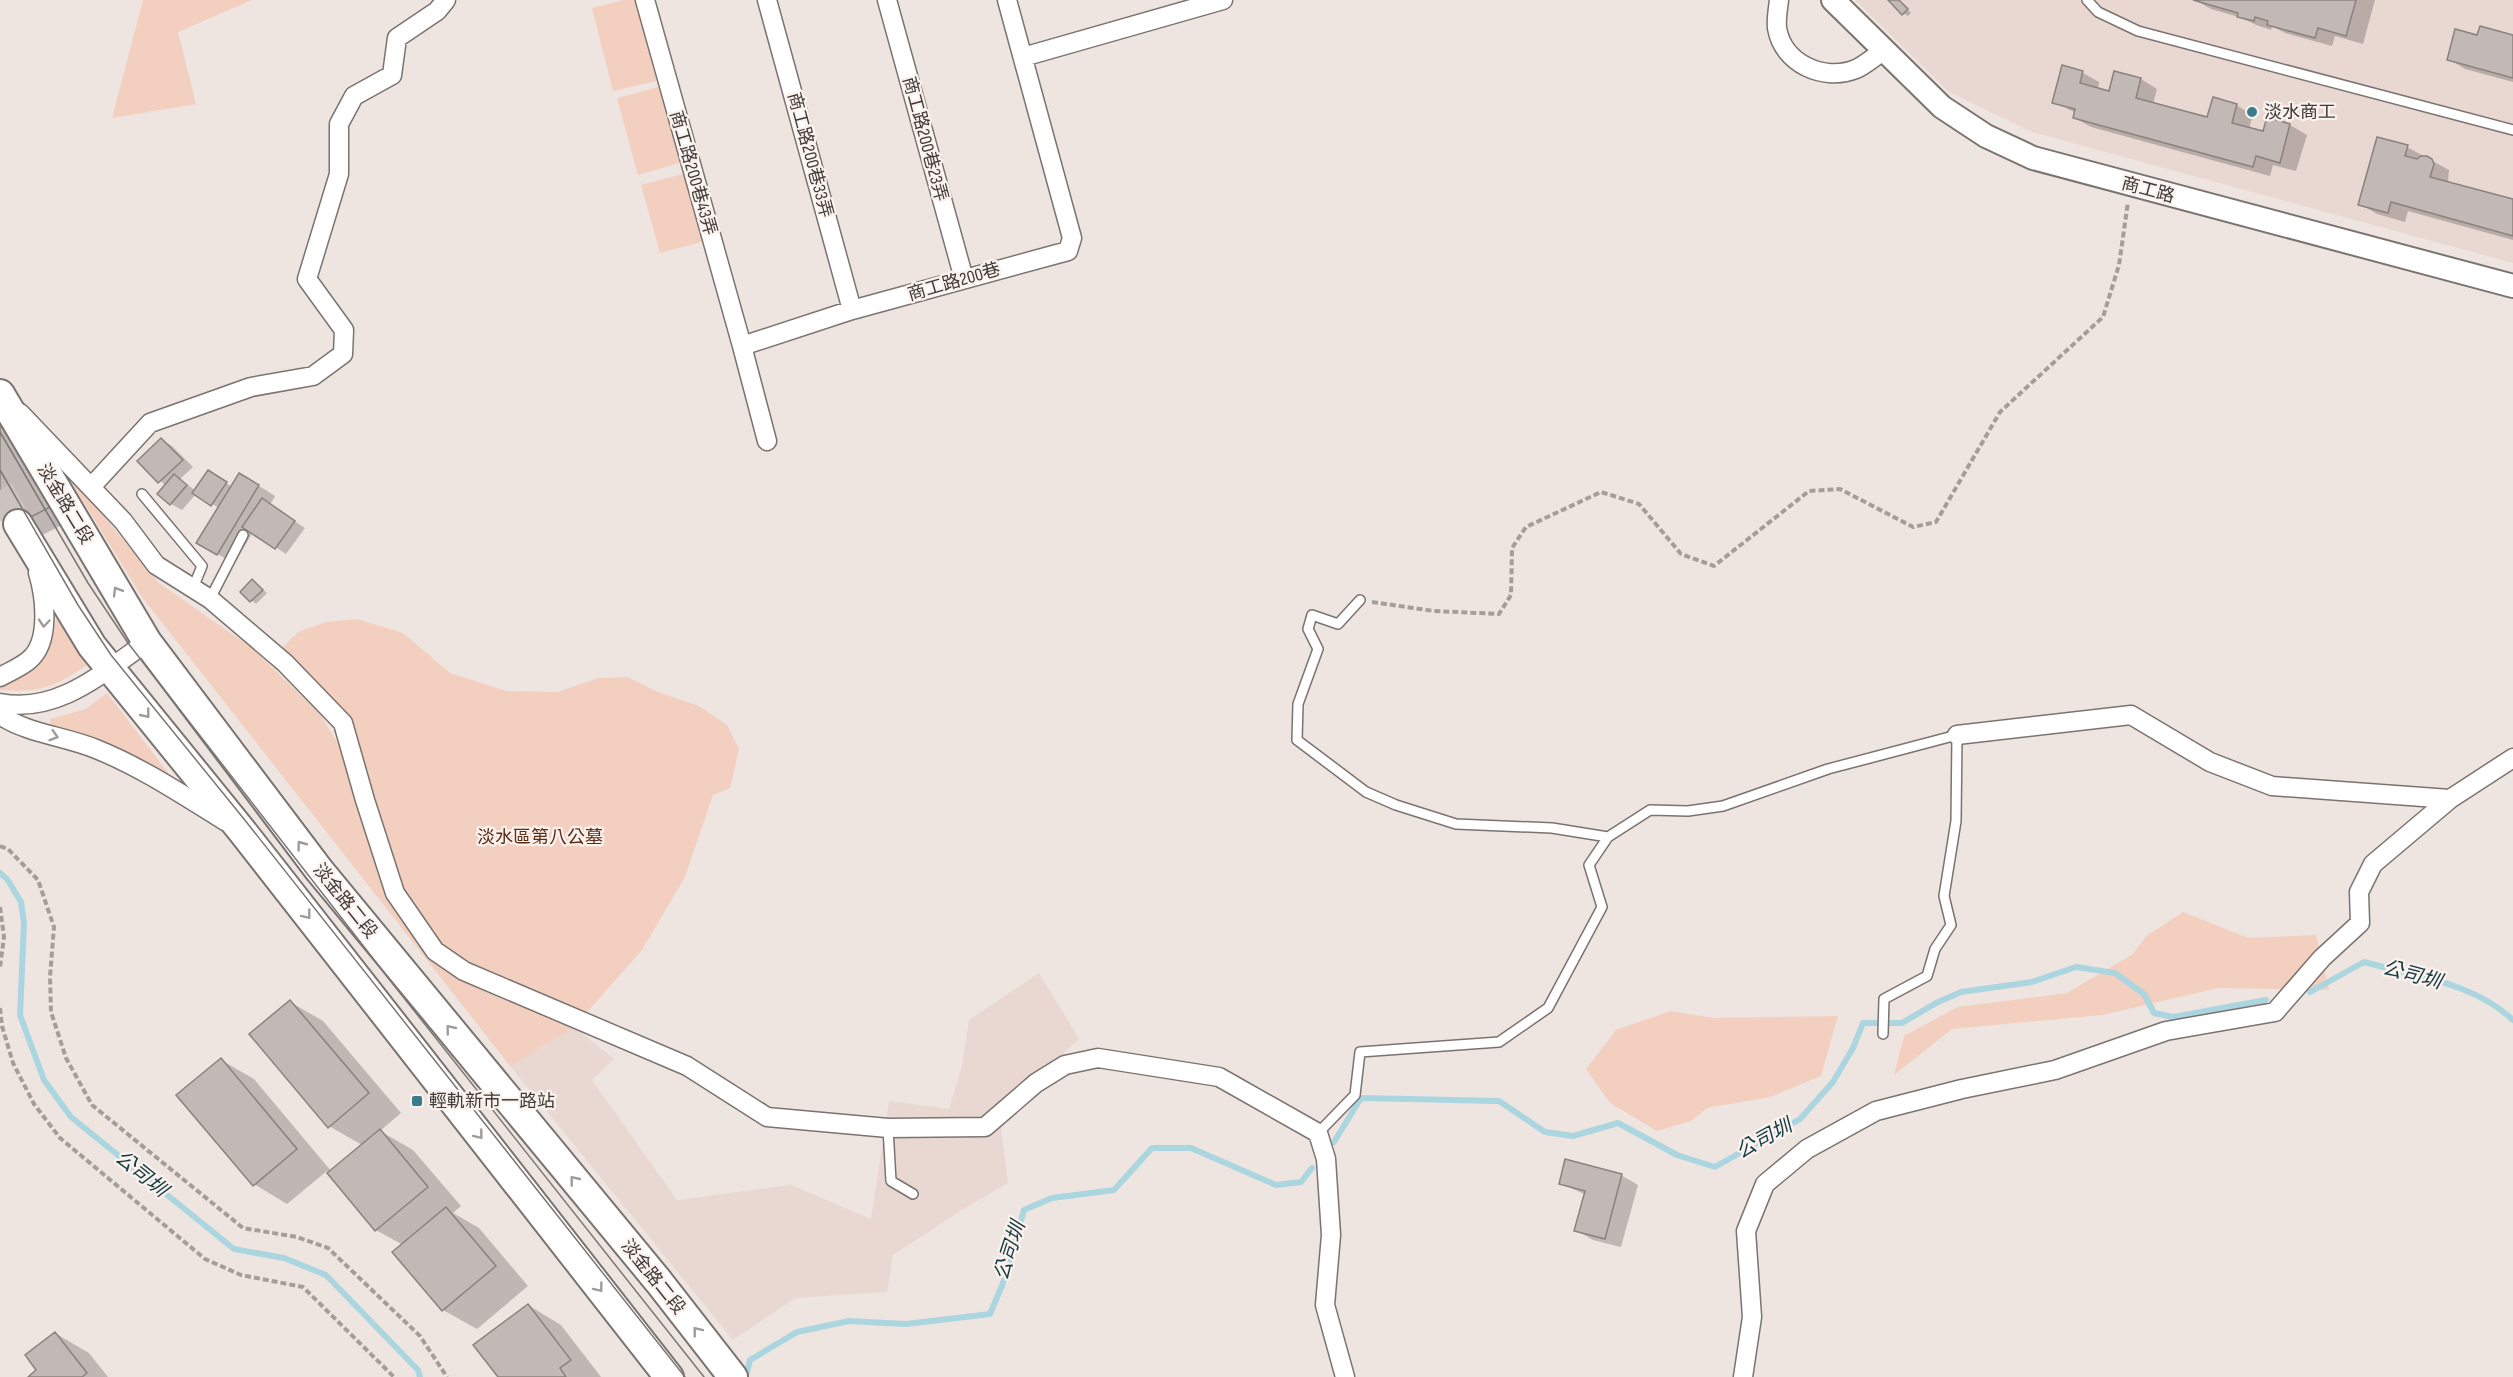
<svg xmlns="http://www.w3.org/2000/svg" width="2513" height="1377" font-family="'Sofia Sans Condensed','Noto Sans TC',sans-serif">
<rect width="100%" height="100%" fill="#eee5e1"/>
<path fill="#e8d8d1" d="M1855 0H2513V263L2032 132 1949 92Z
M1039 973 1079 1039 999 1113 1008 1183 965 1208 893 1255 887 1292 795 1298 733 1340 510 1066 574 1027 614 1059 592 1080 677 1200 791 1185 871 1219 889 1101 949 1109 962 1066 969 1020Z"/>
<path fill="#f3cfbf" d="M143 0H252L178 32 196 104 112 118Z
M624 0H638L660 80 613 91 592 8Z
M662 86 683 162 638 175 617 98Z
M686 173 705 241 660 253 641 185Z
M70 480 86 495 159 583 252 648 320 714 341 749 388 894 440 946 400 889 349 719 281 649 298 632 326 622 357 619 403 633 450 673 506 691 558 692 598 678 628 677 658 692 699 706 727 725 739 749 730 788 713 795 685 877 642 950 574 1027 510 1066 142 597Z
M56 619 89 664C56 686 41 693 0 690L1 684C37 674 51 655 56 619Z
M107 693 172 778 104 741 51 726 50 719 86 709Z
M2183 912 2248 938 2316 935 2329 990 2218 988 2102 1015 1952 1029 1894 1075 1904 1036 1958 1007 2067 993 2133 954 2146 936Z
M1671 1011 1713 1018 1838 1016 1821 1076 1770 1097 1707 1108 1691 1121 1657 1131 1610 1103 1586 1069 1616 1030Z"/>
<path fill="#0003" d="M1890 0H1899L1911 13 1908 16 1903 13Z
M2195 0H2375L2363 44 2335 36 2332 46 2285 33 2272 26 2271 30 2256 25 2242 18 2211 9Z
M2513 36V82L2465 69 2449 59 2478 37Z
M2063 67 2083 73 2099 82 2098 89 2110 93 2115 72 2141 79 2157 89 2153 104 2208 119 2236 105 2253 115 2249 129 2264 133 2268 119 2290 125 2307 135 2296 171 2273 165 2270 176 2091 127 2075 118 2076 113 2054 102Z
M2407 147 2449 170 2448 183 2513 201V240L2408 211 2405 222 2377 214 2360 204Z
M0 377 75 518 37 538 0 498Z
M162 440 172 446 193 467 180 479 196 491 219 478 232 487 256 484 275 496 270 505 305 528 286 554 253 532 234 564 198 542 219 508 196 494 182 510 171 504 166 486 139 461Z
M253 581 267 593 256 604 242 592Z
M290 1002 323 1021 401 1113 380 1131 413 1150 461 1206 453 1213 479 1228 528 1286 477 1329 443 1310 394 1252 403 1245 376 1230 327 1171 287 1204 254 1184 221 1060 254 1079 331 1171 362 1145 329 1126Z
M1621 1175 1638 1185 1621 1247 1593 1240 1576 1230 1586 1195 1560 1183Z
M528 1305 561 1325 601 1377H500Z
M55 1333 89 1353 108 1377H30L38 1370Z"/>
<g fill="none" stroke-linecap="round" stroke-linejoin="round">
<path stroke="#abd6e0" stroke-width="6" d="M0 873 7 879 21 902 24 923 20 1015 44 1080 71 1117 234 1249 284 1258 326 1275 418 1370 420 1377
M2310 992 2364 962C2415 976 2474 983 2513 1020
M1334 1142 1361 1098 1499 1101 1545 1132 1573 1136 1618 1123 1677 1155 1715 1167 1800 1119 1833 1082 1853 1048 1863 1023H1902L1936 1003 1961 992 2032 982 2076 967 2115 973 2144 994 2154 1013 2173 1017 2266 1000
M746 1376 750 1360 797 1332 849 1321 906 1324 990 1314 1003 1283 1024 1210 1052 1198 1114 1190 1152 1148H1191L1276 1185 1301 1182 1312 1168"/>
</g>
<path fill="#c2b9b6" stroke="#8a827e" stroke-width="1.5" d="M1888 0H1899L1908 9 1902 15Z
M2193 0H2356L2346 36 2318 28 2315 38 2267 25 2268 21 2255 17 2254 21 2237 17 2238 13Z
M2480 26 2513 35V78L2447 60 2455 29 2477 35Z
M2062 65 2083 71 2080 83 2109 91 2114 71 2141 78 2136 98 2207 117 2213 97 2237 104 2232 123 2263 131 2267 117 2290 124 2280 163 2256 156 2253 167 2073 118 2075 109 2052 103Z
M2377 137 2408 145 2405 156 2417 159 2421 156H2427L2432 159 2434 164 2430 177 2513 199V236L2391 202 2388 213 2358 205Z
M0 404 54 505 13 526 0 501Z
M161 438 183 460 158 483 137 461Z
M208 470 227 482 211 506 192 493Z
M239 473 259 485 217 555 196 543Z
M174 474 187 485 170 505 157 494Z
M262 498 295 521 275 549 242 527Z
M252 579 263 590 250 602 240 592Z
M290 1000 369 1093 328 1128 249 1034Z
M221 1058 297 1149 253 1186 176 1095Z
M380 1129 428 1187 375 1231 327 1173Z
M1565 1159 1622 1174 1605 1239 1574 1231 1585 1191 1559 1184Z
M446 1207 496 1266 442 1311 392 1252Z
M528 1304 571 1360 560 1368 566 1377H498L473 1345Z
M55 1332 87 1373 82 1377H28L36 1370 25 1355Z"/>
<g fill="none" stroke-linecap="round" stroke-linejoin="round">
<path stroke="#cac3bf" stroke-width="28" stroke-dasharray="28 14" stroke-linecap="butt" d="M0 490 18 524"/>
<g stroke="#7b7370" stroke-width="12">
<path id="service" d="M2087 0 2098 12 2138 31 2513 130
M142 494 202 566 193 588
M210 599 243 535
M1360 600 1338 624 1312 615 1308 629 1318 649 1298 704 1297 740 1366 792 1396 805 1456 824 1552 828 1608 837
M888 1128 891 1181 913 1194
M1318 1133 1355 1095 1360 1052 1499 1042 1548 1008 1602 907 1589 865 1608 837 1650 810 1688 811 1723 806 1828 769 1957 735 1956 821 1944 896 1951 925 1935 949 1927 976 1884 999 1883 1034"/>
</g>
<g stroke="#7b7370" stroke-width="21">
<path id="minor" d="M645 0 742 346
M767 0 852 310
M887 0 964 279
M1779 0C1778 9 1776 19 1777 28 1783 64 1824 82 1856 69 1865 65 1874 57 1883 51
M1023 57 1223 0
M20 413 123 521 156 565 210 599 285 663 343 723 365 800 395 893 435 951 464 971 687 1066 767 1117 888 1128 985 1127 1036 1083 1065 1065 1098 1058 1219 1077 1318 1133 1326 1159 1331 1235 1325 1305 1345 1377
M767 441 742 346 852 310 1068 251 1072 238 1007 0
M91 487 150 423 251 387 313 376 343 354 344 330 307 279 339 174V124L354 96 392 75 397 38 437 11 446 0
M0 677C9 672 21 667 29 660 51 642 45 596 38 573
M0 703C58 714 102 673 147 642
M0 715C28 734 65 736 96 749 141 767 183 795 225 821
M1957 735 2131 715 2210 762 2272 786 2450 799
M1743 1377 1752 1317 1746 1231 1765 1184 1807 1149 1876 1111 1962 1089 2055 1070 2166 1031 2275 1012 2322 958 2360 923 2359 892 2373 864 2450 799 2513 758"/>
</g>
<g stroke="#7b7370" stroke-width="26">
<path id="tertiary" d="M1833 0 1942 107 1986 136 2033 158 2513 286"/>
</g>
<g stroke="#7b7370" stroke-width="32">
<path id="primary" d="M0 394 147 642 319 870 659 1282 733 1377
M18 524 92 646 242 831 669 1377"/>
</g>
<path stroke="#a49d9a" stroke-width="4" stroke-dasharray="6 3" stroke-linecap="butt" d="M1372 602 1434 611 1499 614 1511 595 1512 548 1526 527 1601 492 1639 504 1681 554 1714 566 1809 491 1840 489 1913 527 1936 522 2000 412 2103 317 2119 265 2128 202
M0 846 8 849 38 880 54 927 50 977 51 1012 66 1058 92 1105 243 1228 297 1237 328 1248 420 1336 447 1377
M0 907 4 937 0 967
M0 1008 2 1026 13 1063 34 1104 60 1138 205 1259 241 1275 303 1287 394 1377"/>
<use href="#service" stroke="#fff" stroke-width="9"/>
<use href="#minor" stroke="#fff" stroke-width="18"/>
<use href="#tertiary" stroke="#fff" stroke-width="22"/>
<use href="#primary" stroke="#fff" stroke-width="28"/>
<path stroke="#7b7673" stroke-width="1.5" d="M0 432 88 583 128 643 389 979 704 1377
M0 470 78 605 111 655 244 819 685 1377"/>
</g>
<defs><path id="oneway-chevron" d="M-2-3.5L2.5 0L-2 3.5" fill="none" stroke-width="1.6" stroke-linecap="round" stroke-linejoin="round" transform="scale(1.5)"/></defs>
<g stroke="#9e9c9b">
<use href="#oneway-chevron" transform="translate(117 591) rotate(-121)"/>
<use href="#oneway-chevron" transform="translate(44 623) rotate(95)"/>
<use href="#oneway-chevron" transform="translate(146 714) rotate(51)"/>
<use href="#oneway-chevron" transform="translate(54 736) rotate(17)"/>
<use href="#oneway-chevron" transform="translate(301 845) rotate(-127)"/>
<use href="#oneway-chevron" transform="translate(307 915) rotate(52)"/>
<use href="#oneway-chevron" transform="translate(450 1029) rotate(-129)"/>
<use href="#oneway-chevron" transform="translate(479 1135) rotate(52)"/>
<use href="#oneway-chevron" transform="translate(574 1180) rotate(-129)"/>
<use href="#oneway-chevron" transform="translate(599 1288) rotate(52)"/>
<use href="#oneway-chevron" transform="translate(697 1331) rotate(-128)"/>
</g>
<g fill="#397d8c" stroke="#fbf2ee" stroke-width="2">
<circle cx="2252" cy="112" r="6"/>
<rect x="411" y="1095" width="12" height="12" rx="3"/>
</g>
<g text-anchor="middle" dominant-baseline="central" stroke-width="4.5" stroke-linejoin="round" paint-order="stroke">
<g font-size="18" fill="#3c3937" stroke="#fbf2ee" text-anchor="start">
<text x="2264" y="112">淡水商工</text>
<text x="429" y="1101">輕軌新市一路站</text>
</g>
<g font-size="18" fill="#3c3937" stroke="#fbf2ee">
<text transform="translate(925 139) rotate(75)">商工路200巷23弄</text>
<text transform="translate(810 155) rotate(75)">商工路200巷33弄</text>
<text transform="translate(693 173) rotate(74)">商工路200巷43弄</text>
<text transform="translate(2148 190) rotate(15)">商工路</text>
<text transform="translate(954 282) rotate(-16)">商工路200巷</text>
<text transform="translate(65 504) rotate(59)">淡金路二段</text>
<text transform="translate(345 901) rotate(51)">淡金路二段</text>
<text transform="translate(653 1277) rotate(51)">淡金路二段</text>
</g>
<g font-size="18" fill="#5b2c15" stroke="#fbf2ee">
<text x="540" y="837">淡水區第八公墓</text>
</g>
<g font-size="20" font-style="italic" fill="#123a42" stroke="#fbf2ee">
<text transform="translate(2412 975) rotate(15)">公司圳</text>
<text transform="translate(1764 1139) rotate(-29)">公司圳</text>
<text transform="translate(141 1174) rotate(39)">公司圳</text>
<text transform="translate(1010 1251) rotate(-72)">公司圳</text>
</g>
</g>
</svg>
